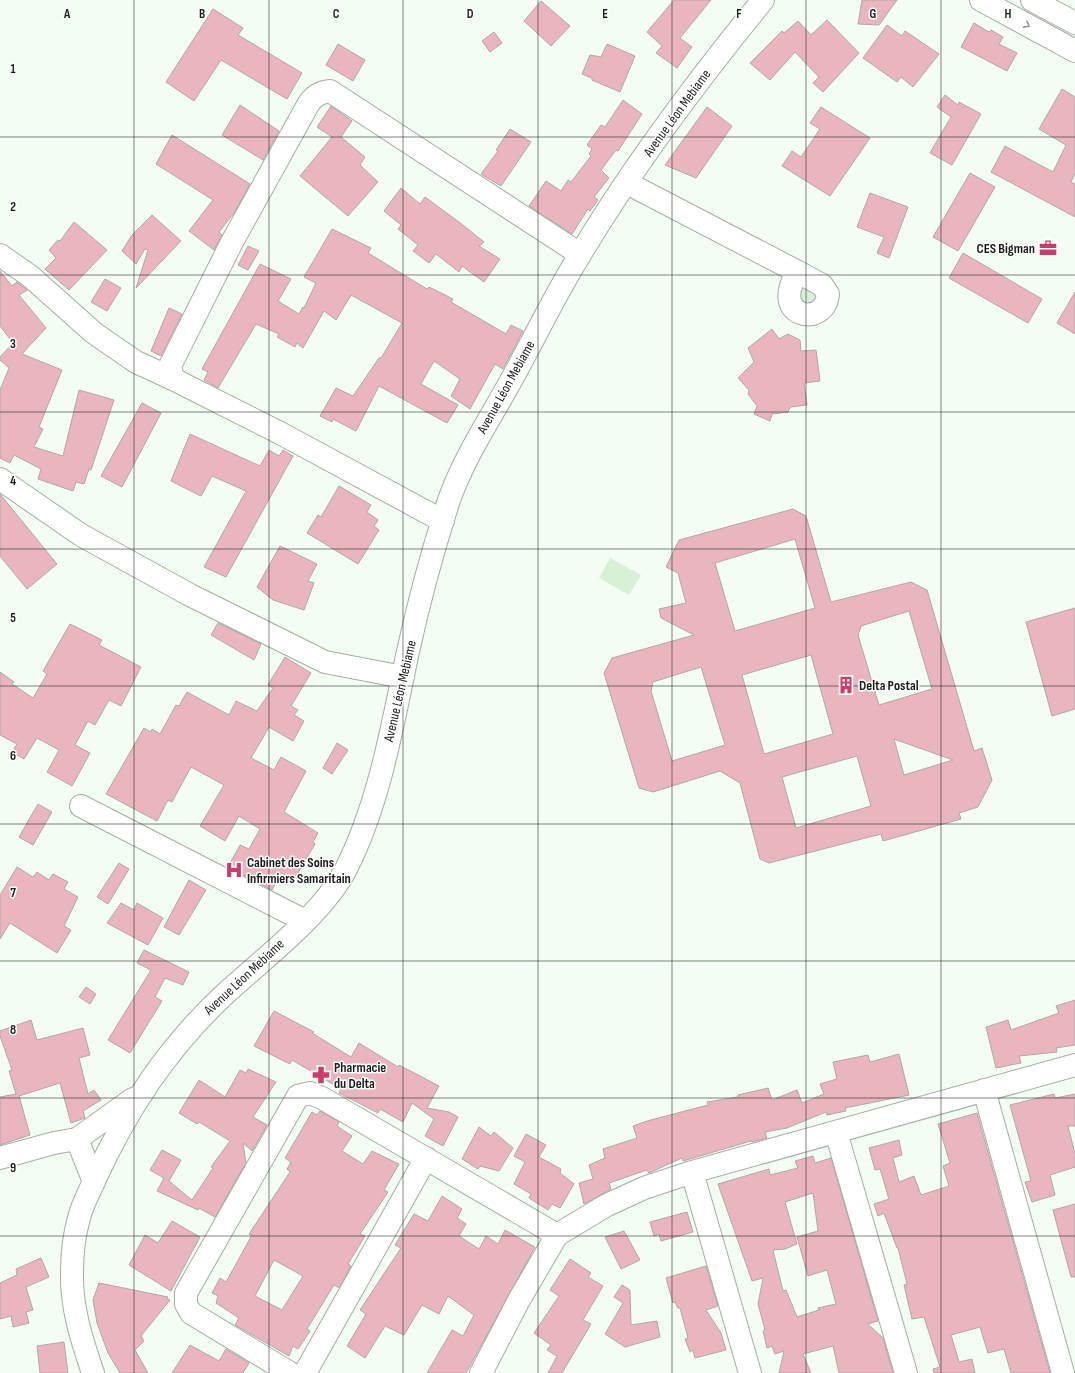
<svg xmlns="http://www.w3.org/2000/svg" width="1075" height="1373" font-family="'Sofia Sans Condensed',sans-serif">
<rect width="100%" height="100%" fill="#f4fdf4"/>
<path fill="#d7f1d7" d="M802 284 821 288 816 306 798 302Z
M610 558 641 575 629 595 599 578Z"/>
<path fill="#e9b6c0" stroke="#b3a6a8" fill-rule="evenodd" d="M674 0H711L680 38 692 47 677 68 656 53 662 46 647 32Z
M862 0H897L879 25 858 24Z
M541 1 570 26 551 46 524 21Z
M213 9 243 28 238 35 302 73 287 99 221 60 194 101 166 82Z
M827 20 859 53 823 92 813 83 819 77 795 52 770 80 750 63 782 31 784 33 798 21 811 35Z
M974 23 989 32 991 30 1003 37 999 44 1017 53 1007 71 961 47Z
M887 25 902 36 905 31 939 54 913 87 901 77 897 82 863 58Z
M494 32 502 43 490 52 482 41Z
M338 44 365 60 353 81 326 65Z
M607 44 635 56 620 92 592 80V78L582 74 590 55 601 57Z
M1062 89 1075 97V173L1071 182 1075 184V217L991 172 1005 146 1053 172 1066 145 1039 129Z
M945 95 958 105 959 102 981 114 952 165 930 153 951 117 937 107Z
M623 100 642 114 618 151 616 150 601 170 609 178 594 197 598 200 590 211 588 209 572 234 529 206 546 181 561 191 568 180 571 182 591 156 589 154 592 149 587 145 601 125 605 127Z
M240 105 279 131 263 160 222 135Z
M331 106 352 121 341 137 365 157 360 165 378 182 348 216 300 176 332 137 317 127Z
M707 107 732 126 696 178 665 165Z
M821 107 870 138 830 196 782 166 792 151 801 157 820 129 810 123Z
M510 129 531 142 501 186 481 174 498 151 496 150Z
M172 135 250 184 234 213 219 232 222 235 214 250 189 231 213 200 156 164Z
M970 173 995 187 958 251 933 237Z
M401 188 420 204 425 197 459 222 484 242 479 246 500 259 484 282 462 266 459 272 436 254 429 263 413 251 418 245 398 229 401 225 384 211Z
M870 193 908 207 889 258 877 253 884 237 857 227Z
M152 215 181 241 136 288 148 250 145 249 136 264 122 251 132 235Z
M74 222 107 250 69 290 45 269 56 258 49 250 58 240 60 241Z
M332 229 371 248 368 253 427 289 429 287 453 299 451 302 506 334 511 325 523 331 503 369 495 364 470 409 451 396 460 379 434 361 421 384 458 405 447 423 379 386 356 431 333 419 332 422 320 416 336 388 353 396 379 358H381L402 323 351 295 336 320 324 311 303 348 297 343 295 347 277 337 279 334 256 324 218 388 204 380 208 372 202 369 260 264 291 279 278 301 299 314 303 307 304 308 316 283 304 277Z
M248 246 259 251 248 270 238 265Z
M963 253 1042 299 1028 323 949 278Z
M0 271 12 286 17 282 27 290 19 295 46 328 22 354 62 370 39 427 43 429 34 447 63 456 79 390 114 400 91 470 89 469 84 484 76 482 73 491 38 479 41 469 14 455 10 463 0 458V390L9 368 0 360V357L13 343 0 326Z
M105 279 121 288 107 311 91 302Z
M1075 292V334L1057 323Z
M169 308 182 314 161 356 151 351Z
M772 329 779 339 788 334 800 340 801 351 816 350 820 381 804 383 807 405 790 407 788 412 772 414 770 421 754 414 757 406 748 394 749 390 738 378 754 362 748 348Z
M142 403 161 413 122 487 101 476Z
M190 434 260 466 269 450 279 456 283 450 293 456 226 577 204 567 246 491 212 476 201 496 171 481Z
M339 486 371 505 367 512 378 520 374 526 379 530 358 564 307 533 318 515 321 517Z
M0 494 57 564 27 589 0 556Z
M793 509 806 516 831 602 911 582 927 590 974 751 982 748 992 780 978 807 959 813 961 819 883 841 881 834 769 863 760 859 740 783 720 771 653 792 639 788 604 673 612 658 694 635 661 618 659 609 686 603 678 573 666 567 679 540ZM795 539 815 608 735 631 715 563ZM909 611 932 689 879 705 858 635 861 626ZM811 655 833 734 764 754 742 675ZM701 667 725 745 672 761 651 691 653 682ZM894 739 953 760 904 775ZM857 756 871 806 796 828 782 777Z
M280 546 317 564 308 581 314 583 304 610 273 600 257 587Z
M1075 608V709L1052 716 1026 622Z
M218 623 261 644 254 660 211 635Z
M70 624 102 640 99 645 141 667 121 706 109 700 95 725 88 721 75 745 90 753 72 786 47 772 59 750 37 738 24 759 12 752 17 744 0 735V672L14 682 12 684 33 698 47 674 43 671Z
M285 657 311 673 291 706 298 710 294 715 304 721 293 741 269 727 251 758 274 770 281 757 306 771 284 812 318 833 313 842 315 844 294 880 281 873 272 890 228 867 240 845 249 849 260 829 239 816 225 841 200 826 224 785 191 767 172 802 168 800 157 821 106 794 144 728 151 732 152 729 160 734 176 705 179 706 187 692 229 715 236 701 257 711 273 688 268 685Z
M337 743 348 750 332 774 323 768Z
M38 804 52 812 33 845 19 837Z
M119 863 129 869 108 904 97 897Z
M17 867 33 877 37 872 49 880 53 874 68 882 64 889 78 897 64 926 71 930 57 953 10 923 0 939V895Z
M189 880 206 890 179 935 164 927Z
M121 903 134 910 137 903 163 918 148 945 107 923Z
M144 950 189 972 183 985 165 978 155 997 162 1001 130 1053 108 1040 151 970 137 963Z
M86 987 96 994 90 1004 79 997Z
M1075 1000V1045L1056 1048 1057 1052 1019 1056 1021 1063 996 1068 986 1027 1008 1020 1011 1030 1059 1013 1056 1006Z
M274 1011 314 1032 312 1033 351 1057 359 1043 398 1067 399 1065 439 1086 427 1108 449 1112 458 1117 443 1146 425 1136 434 1119 412 1103 403 1122 380 1109 378 1113 339 1093 341 1089 292 1060 290 1064 254 1046Z
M31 1020 37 1040 83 1028 90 1055 79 1058 88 1094 94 1090 101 1100 83 1111 85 1118 71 1123 60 1083 19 1096 30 1135 0 1145V1097L16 1094 9 1071 12 1070 0 1036V1031Z
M899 1054 909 1095 845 1108 846 1111 827 1115 826 1112 787 1128 765 1132 767 1138 752 1142 751 1141 683 1161 682 1158 649 1173 647 1170 609 1183 611 1189 584 1204 579 1183 593 1179 589 1165 605 1158 603 1149 637 1138 633 1126 647 1121 708 1105 707 1102 738 1097V1095L768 1088 772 1100 797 1090 802 1103 824 1094 820 1084 837 1079 833 1062 868 1055 870 1062Z
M248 1069 276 1082 253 1117 267 1125 252 1151 243 1143 246 1163 215 1217 199 1208 198 1210 157 1191 164 1178 150 1170 162 1150 181 1160 169 1181 192 1200 213 1168 211 1167 230 1141 199 1122 197 1124 179 1113 199 1080 225 1097 240 1070 246 1073Z
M1054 1094 1055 1098 1075 1094V1126H1068L1075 1154V1167L1050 1175 1055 1195 1032 1202 1025 1182 1031 1181 1010 1105Z
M320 1111 339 1122 337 1126 352 1136 342 1151 363 1164 372 1151 399 1164 384 1190 388 1192 360 1234 365 1236 348 1264 351 1266 339 1288 334 1285 307 1329 310 1331 298 1349 293 1346 289 1356 235 1325 239 1318 216 1303 218 1296 212 1293 220 1278 226 1282 252 1235 249 1234 290 1172 287 1169 291 1162 285 1158 312 1112 317 1115ZM274 1260 303 1276 282 1310 255 1296Z
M977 1113 1050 1373H1011L1004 1349 988 1353 980 1327 951 1335 959 1362 972 1359 975 1373H934L933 1369 940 1367 924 1317 912 1319 904 1285 907 1284 898 1248H897L884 1213 878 1216 874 1204 889 1199 880 1169 875 1170 869 1148 899 1140 902 1155 893 1158 899 1182 914 1176 921 1195 949 1186 943 1166 950 1163 938 1124Z
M479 1127 491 1136 494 1132 513 1148 499 1171 480 1166 478 1169 462 1159Z
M526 1134 546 1145 539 1157 561 1169 560 1173 574 1184 560 1208 552 1204 548 1210 529 1198 531 1194 514 1184 525 1162 514 1156Z
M813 1156 815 1163 831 1158 878 1321 868 1324 883 1338 893 1373H839L833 1346 803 1354 811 1373H779L784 1351 775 1354 772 1346 767 1348 763 1331 765 1330 758 1304 763 1278 752 1281 718 1184 769 1169 770 1175 798 1168 795 1161ZM813 1193 818 1231 797 1237 808 1276 827 1270 836 1304 818 1308 819 1310 797 1317 786 1290 783 1291 773 1250 785 1249 797 1244 785 1202Z
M442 1196 462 1209 457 1218 466 1224 459 1236 479 1249 486 1236 498 1244 505 1230 535 1247 466 1373H427L452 1330 463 1336 474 1315 448 1296 439 1314 422 1305 404 1335 385 1326 365 1358 347 1346 366 1314 360 1310 401 1248 395 1245 414 1214 428 1221Z
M1075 1204V1277H1071L1053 1210Z
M687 1212 693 1232 661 1241 659 1234 654 1236 650 1222Z
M172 1221 200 1237 171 1291 129 1265 145 1235 158 1243Z
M624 1231 640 1260 621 1269 605 1237Z
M41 1258 49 1277 26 1287 33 1310 26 1312 29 1323 13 1327 11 1316 0 1319V1283L17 1275 16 1269Z
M570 1259 591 1273 588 1277 603 1286 583 1320 591 1324 562 1373H548L557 1356 547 1350 551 1345 534 1333 559 1296 550 1290Z
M706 1266 718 1306 706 1310 721 1333 726 1350 695 1358 693 1350 690 1352 685 1339 688 1338 680 1308H678L675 1302 673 1303 666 1278Z
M99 1283 168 1297 167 1299 170 1300 141 1336 144 1341 135 1350 148 1373H120L108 1353 97 1323 93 1300Z
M622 1285 630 1290 631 1325 657 1321 660 1337 625 1347 605 1334 623 1303 614 1297Z
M64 1342 68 1373H40L37 1346Z
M190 1345 219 1361 226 1349 249 1363 243 1373H172Z"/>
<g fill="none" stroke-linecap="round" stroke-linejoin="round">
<g stroke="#a5aea5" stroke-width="24">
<path id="minor" d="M627 183 798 272C768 317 825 329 828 294L822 285 798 272
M0 255 30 276 94 333 136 362 173 379 280 433 443 521
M173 379 170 366 232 242 309 103C314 96 321 92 330 91L580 254
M0 479 81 535 190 595 325 662 403 677
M81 806 305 921
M984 1090 1063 1373
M836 1132 906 1373
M77 1139 94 1182
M0 1158 54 1143 77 1139 133 1099
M692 1172 750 1373
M93 1373C82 1341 71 1307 72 1273 72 1255 74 1235 79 1218 82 1205 89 1193 94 1181 127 1109 167 1048 225 994 263 959 322 915 346 869 379 804 392 728 407 656 418 605 432 553 448 503 465 453 497 409 521 362 540 327 557 292 578 258 632 167 696 82 763 0
M290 1373 191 1313 186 1304V1293L298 1096 310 1093 322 1098 557 1235
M305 1373 426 1158
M481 1373 519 1300 557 1235 607 1205 644 1188 692 1172 1075 1065"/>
</g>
<g stroke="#a5aea5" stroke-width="24">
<path id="major" d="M981 0 1075 51
M1032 0 1075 23"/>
</g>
<use href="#minor" stroke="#fff" stroke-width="22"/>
<use href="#major" stroke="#fff" stroke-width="22"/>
</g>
<defs><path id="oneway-chevron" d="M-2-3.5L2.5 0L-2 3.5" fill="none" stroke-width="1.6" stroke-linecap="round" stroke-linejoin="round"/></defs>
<use stroke="#989a98" href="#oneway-chevron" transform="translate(1027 25) rotate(28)"/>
<path fill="none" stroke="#1b1f1b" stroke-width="1" stroke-opacity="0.55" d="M134 0V1373M269 0V1373M403 0V1373M538 0V1373M672 0V1373M806 0V1373M941 0V1373M0 137H1075M0 275H1075M0 412H1075M0 549H1075M0 686H1075M0 824H1075M0 961H1075M0 1098H1075M0 1236H1075"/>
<defs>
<g id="office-bare" transform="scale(1.38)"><path d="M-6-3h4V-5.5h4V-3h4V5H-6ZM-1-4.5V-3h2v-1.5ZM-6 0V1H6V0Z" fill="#cc3e6a" stroke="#fff" stroke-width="2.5" paint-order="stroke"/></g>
<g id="building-bare" transform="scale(1.38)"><path d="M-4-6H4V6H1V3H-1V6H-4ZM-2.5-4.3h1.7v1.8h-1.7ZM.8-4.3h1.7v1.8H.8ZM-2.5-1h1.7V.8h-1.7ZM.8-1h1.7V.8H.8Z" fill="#cc3e6a" stroke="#fff" stroke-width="2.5" paint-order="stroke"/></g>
<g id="hospital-bare" transform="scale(1.38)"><path d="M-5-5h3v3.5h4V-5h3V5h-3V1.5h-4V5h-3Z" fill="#cc3e6a" stroke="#fff" stroke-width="2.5" paint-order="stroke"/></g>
<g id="pharmacy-bare" transform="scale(1.38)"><path d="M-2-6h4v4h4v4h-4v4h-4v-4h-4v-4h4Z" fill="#cc3e6a" stroke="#fff" stroke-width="2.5" paint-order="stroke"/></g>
</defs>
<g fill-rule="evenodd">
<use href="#office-bare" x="1048" y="248"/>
<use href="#building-bare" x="846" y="685"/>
<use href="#hospital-bare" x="234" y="870"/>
<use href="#pharmacy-bare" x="321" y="1075"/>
</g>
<g text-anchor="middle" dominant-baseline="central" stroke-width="3" stroke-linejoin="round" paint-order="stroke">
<g font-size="14" fill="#1b1f1b" stroke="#fff">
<text transform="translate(677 113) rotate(-54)">Avenue Léon Mebiame</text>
<text transform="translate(506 387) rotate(-61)">Avenue Léon Mebiame</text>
<text transform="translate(400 691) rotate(-77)">Avenue Léon Mebiame</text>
<text transform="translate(244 977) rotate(-43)">Avenue Léon Mebiame</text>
</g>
<g font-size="14" font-weight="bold" fill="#1b1f1b" stroke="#fff" text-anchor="start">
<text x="1035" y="248" text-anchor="end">CES Bigman</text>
<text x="859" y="685">Delta Postal</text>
<text x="247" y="862">Cabinet des Soins<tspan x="247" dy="16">Infirmiers Samaritain</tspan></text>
<text x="334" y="1067">Pharmacie<tspan x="334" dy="16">du Delta</tspan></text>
</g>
</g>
<g font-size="13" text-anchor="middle" font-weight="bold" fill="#1b1f1b" stroke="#fff" stroke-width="3" stroke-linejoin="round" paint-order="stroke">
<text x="67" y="18">A</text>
<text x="202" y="18">B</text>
<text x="336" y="18">C</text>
<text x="470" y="18">D</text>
<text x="605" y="18">E</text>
<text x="739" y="18">F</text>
<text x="873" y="18">G</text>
<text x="1008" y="18">H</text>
<text x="13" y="73">1</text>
<text x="13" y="211">2</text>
<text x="13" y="348">3</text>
<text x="13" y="485">4</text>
<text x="13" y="622">5</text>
<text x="13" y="760">6</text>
<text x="13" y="897">7</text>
<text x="13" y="1034">8</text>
<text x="13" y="1172">9</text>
</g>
</svg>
